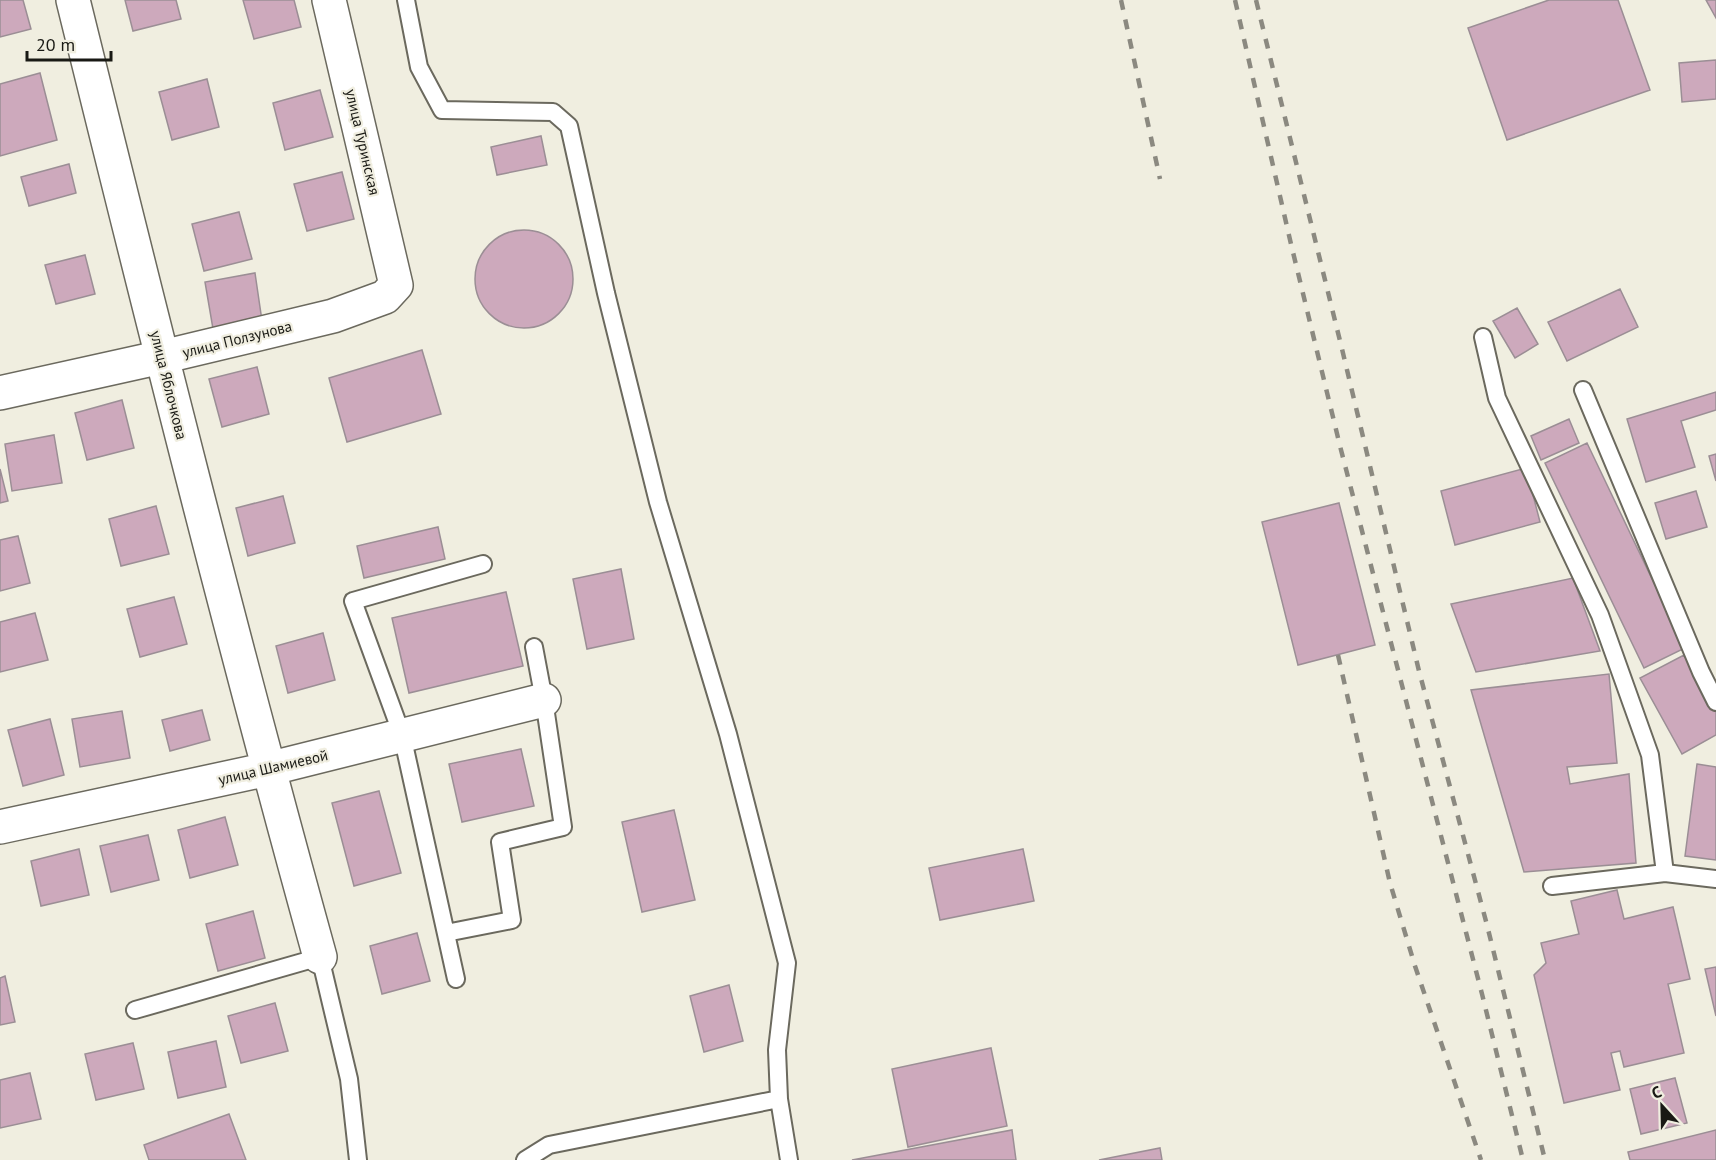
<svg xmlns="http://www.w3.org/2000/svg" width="1716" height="1160" font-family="'PT Sans',sans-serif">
<rect width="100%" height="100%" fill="#f0eee0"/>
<path fill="#cda9bc" stroke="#9b8e95" stroke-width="1.5" d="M0 0H23L31 29 0 37Z
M125 0H176L181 19 133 31Z
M243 0H294L301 27 254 39Z
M1549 0H1618L1650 90 1507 140 1468 28Z
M1706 0H1716V18Z
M1716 60V99L1682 102 1679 63Z
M40 73 57 140 0 156V84Z
M207 79 219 127 172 140 159 92Z
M320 90 333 137 285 150 273 103Z
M541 136 547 165 497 175 491 147Z
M69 164 76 193 29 206 21 177Z
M342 172 354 219 307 231 294 184Z
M239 212 252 259 204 271 192 224Z
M475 279a49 49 0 1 1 98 0a49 49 0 1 1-98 0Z
M85 255 95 294 56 304 45 265Z
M255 273 262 321 213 329 205 282Z
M1620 289 1638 327 1567 361 1548 322Z
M1517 308 1538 344 1515 358 1493 321Z
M422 350 441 414 347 442 329 378Z
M257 367 269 414 222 427 209 379Z
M1716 392V410L1681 421 1695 467 1646 482 1627 419Z
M122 400 134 448 87 460 75 413Z
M1569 419 1579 443 1541 460 1531 436Z
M54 435 62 483 12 491 5 444Z
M1587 443 1685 648 1644 668 1545 463Z
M1716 454V481L1709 456Z
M1526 468 1540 522 1455 545 1441 491Z
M0 469 8 501 0 503Z
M1696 491 1707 527 1666 539 1655 503Z
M283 496 295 543 248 556 236 508Z
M1339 503 1375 645 1298 665 1262 522Z
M156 506 169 554 121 566 109 519Z
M438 527 445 559 364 578 357 546Z
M18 536 30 583 0 591V540Z
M621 569 634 639 587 649 573 579Z
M1573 578 1600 651 1476 672 1451 604Z
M506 592 523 666 409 693 392 618Z
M174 597 187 644 140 657 127 609Z
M35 613 48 660 0 672V622Z
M323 633 335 680 288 693 276 646Z
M1684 655 1716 712V735L1682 754 1640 678Z
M1609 674 1617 763 1567 767 1570 784 1629 774 1636 863 1524 872 1471 690Z
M202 710 210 740 170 751 162 720Z
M122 711 130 758 80 767 72 719Z
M50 719 64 775 23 786 8 730Z
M521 749 534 806 462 822 449 764Z
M1697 764 1716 767V860L1685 856Z
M379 791 401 873 354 886 332 803Z
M674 810 695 900 642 912 622 822Z
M225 817 238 865 190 878 178 830Z
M148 835 159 880 111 892 100 846Z
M79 849 89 895 41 906 31 861Z
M1023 849 1034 901 940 920 929 868Z
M1617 890 1624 919 1673 907 1690 979 1668 984 1684 1053 1624 1067 1620 1051 1611 1053 1620 1090 1564 1103 1534 975 1546 963 1541 943 1579 934 1571 901Z
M253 911 265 958 218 971 206 924Z
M417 933 430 981 382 994 370 946Z
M1716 967V1016L1705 969Z
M5 976 15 1022 0 1025V978Z
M729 985 743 1041 704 1052 690 996Z
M275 1003 288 1051 241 1063 228 1016Z
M216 1041 226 1087 178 1098 168 1052Z
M133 1043 144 1089 96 1100 85 1054Z
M991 1048 1007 1126 908 1147 892 1069Z
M30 1073 41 1119 0 1128V1080Z
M1675 1078 1687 1123 1641 1134 1630 1089Z
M229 1114 246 1160H149L144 1145Z
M1012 1130 1016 1160H852Z
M1716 1130V1160H1630L1628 1152Z
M1160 1148 1162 1160H1099Z"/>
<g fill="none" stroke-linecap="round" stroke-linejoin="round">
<g stroke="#6b695e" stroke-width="20">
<path id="service" d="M406 0 419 67 442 110 553 112 569 126 606 293 658 502 728 734 787 963 777 1050 779 1099 789 1160
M1483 337 1497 398 1600 615 1650 755 1665 873
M1583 390 1701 672 1716 702
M1552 886 1665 873 1716 879
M446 933 512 920 500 842 563 827 544 700 534 647
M456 979 402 735 353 601 483 564
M135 1010 320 957 349 1079 358 1160
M525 1160 549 1145 779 1099"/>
</g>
<g stroke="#6b695e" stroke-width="36">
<path id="minor" d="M73 0C152 320 232 639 320 957
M0 393 162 357 333 316 385 297 396 285 329 0
M0 827 268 769 544 700"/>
</g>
<use href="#service" stroke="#fff" stroke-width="16"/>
<use href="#minor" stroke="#fff" stroke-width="33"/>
<path stroke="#8b8980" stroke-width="4.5" stroke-dasharray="10 10" stroke-linecap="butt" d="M1121 0 1160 179
M1235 0 1291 244 1340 446 1482 994 1523 1160
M1256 0 1342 349 1419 671 1487 925 1545 1160
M1338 655 1390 883 1415 966 1481 1160"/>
</g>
<g text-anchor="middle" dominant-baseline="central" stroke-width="4.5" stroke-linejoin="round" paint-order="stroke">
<g font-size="15" fill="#191914" stroke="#f0eee0">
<text transform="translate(363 142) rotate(77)">улица Туринская</text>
<text transform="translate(237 339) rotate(-14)">улица Ползунова</text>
<text transform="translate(169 385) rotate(76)">улица Яблочкова</text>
<text transform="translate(273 767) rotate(-13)">улица Шамиевой</text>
</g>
</g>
<g transform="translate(1662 1106) rotate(338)" stroke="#f0eee0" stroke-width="4.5" paint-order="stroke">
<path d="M0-4.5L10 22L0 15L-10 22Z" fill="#191914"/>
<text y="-9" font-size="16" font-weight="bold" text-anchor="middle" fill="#191914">С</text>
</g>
<path d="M27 51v9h84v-9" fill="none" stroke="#191914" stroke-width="3"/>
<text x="36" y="51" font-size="18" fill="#191914" stroke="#f0eee0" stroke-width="4.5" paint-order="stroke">20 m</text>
</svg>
